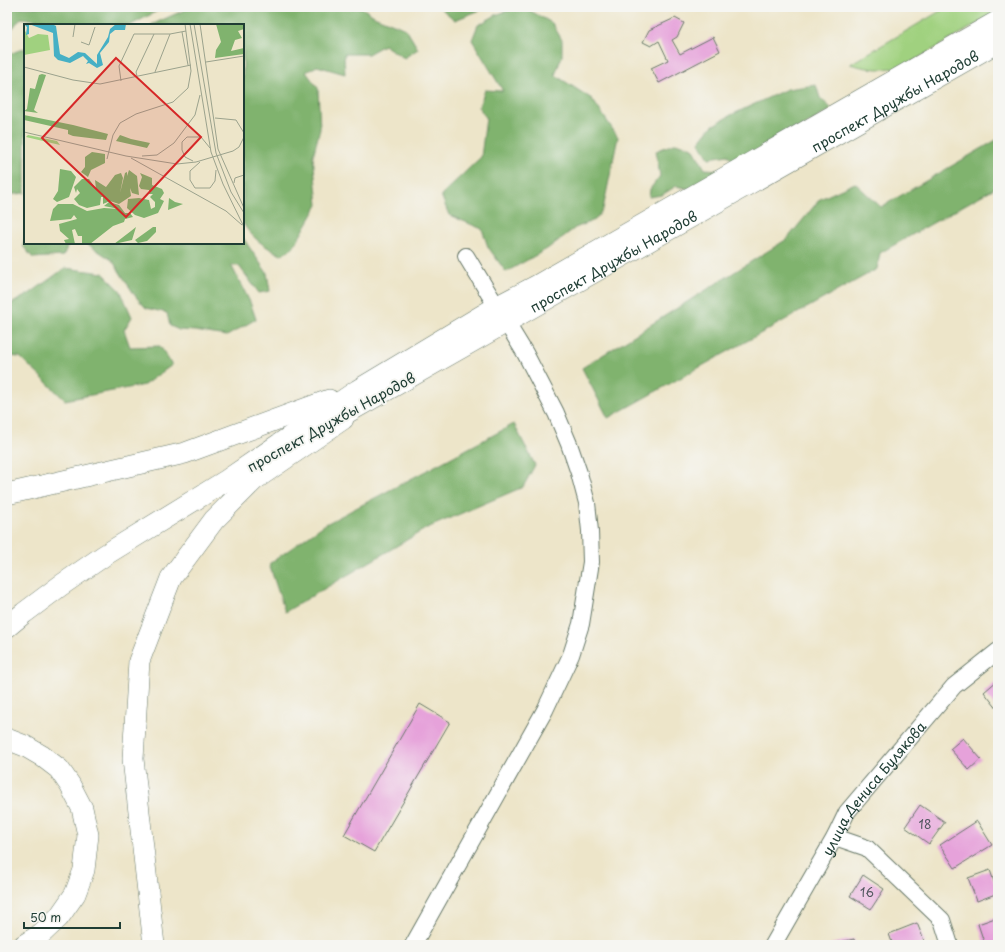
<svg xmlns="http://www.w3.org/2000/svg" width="1005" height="952" font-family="'Playpen Sans',sans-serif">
<rect width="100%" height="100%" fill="#f6f6f2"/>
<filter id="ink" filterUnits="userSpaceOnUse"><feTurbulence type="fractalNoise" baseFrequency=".025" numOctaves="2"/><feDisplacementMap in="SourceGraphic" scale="8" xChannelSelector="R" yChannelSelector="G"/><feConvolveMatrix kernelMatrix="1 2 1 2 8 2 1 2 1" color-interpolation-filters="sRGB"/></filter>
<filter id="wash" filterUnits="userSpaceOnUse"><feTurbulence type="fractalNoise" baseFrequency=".012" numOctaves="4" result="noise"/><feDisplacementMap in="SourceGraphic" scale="16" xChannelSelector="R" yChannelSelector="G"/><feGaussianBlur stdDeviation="0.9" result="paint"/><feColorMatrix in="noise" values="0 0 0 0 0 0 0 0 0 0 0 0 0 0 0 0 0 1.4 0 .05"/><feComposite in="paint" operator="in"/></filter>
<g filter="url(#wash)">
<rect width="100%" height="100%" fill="#ede5c9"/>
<path fill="#a0d17f" stroke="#60875a" d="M947 7H998V12L906 65C885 71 870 70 850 64Z"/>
<path fill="#80b36e" stroke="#507851" d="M7 7 105 8 107 7H165L131 25H57L53 22 21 18 7 35Z
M191 7H361L374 16 406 29 418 49 404 58 384 45 368 54H344L345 74 317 66 306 72 318 88 320 129 313 156 318 205 293 248 281 255C266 247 252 239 243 223V25H151Z
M439 7H488L455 20Z
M516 8 529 10 552 23 562 40V56L555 75 592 99 618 137 603 209 595 220 575 228 547 249 506 272 488 247 482 229 449 215 441 195 481 157 486 118 479 107 485 90 503 91 472 40 478 25 498 14Z
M25 48V193L7 195V55Z
M816 85 820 98 832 109 737 167 728 155 709 158 699 142 712 126 731 115 787 89Z
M998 139V186L880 253 877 269 608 418 582 368 787 239 820 199 855 183 881 207Z
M676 143 693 148 705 169 721 170 694 190 676 186 662 195 649 197 650 189 660 176 656 151Z
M25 238V243H69L63 256 33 258 23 246Z
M243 238 267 273 270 291 259 293 239 266 231 265 250 302 256 319 227 336 195 331 179 330 170 326 167 313 146 308 136 297 112 260 86 243H243Z
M65 268 103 273 120 290 132 317 124 330 130 347 160 346 172 365 144 385 65 400 20 357 7 356V306L29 294Z
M514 424 535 465 523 487 427 528 285 612 269 564 324 525Z"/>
<g id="blocks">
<path fill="#e6a2da" d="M675 18 684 23 677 37 672 40 680 54 713 37 720 51 659 83 651 68 668 60 659 41 651 46 643 42 649 30Z
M998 680V710L984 692Z
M420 704 450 722 374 852 344 835Z
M963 738 981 759 969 770 950 749Z
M920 805 945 822 929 844 905 827Z
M977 821 992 845 955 868 940 845Z
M990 870 998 893 977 901 968 878Z
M863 875 884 889 871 909 850 896Z
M998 917V945H985L978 924Z
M917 923 925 943 920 945H893L889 934Z
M854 939 855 945H831V944Z"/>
</g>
</g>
<g filter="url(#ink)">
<use href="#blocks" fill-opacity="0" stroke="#677868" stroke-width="1"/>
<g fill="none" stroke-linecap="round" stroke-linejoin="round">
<g stroke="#677868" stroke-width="18">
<g id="minor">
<path d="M835 837 867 848 942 920 950 945"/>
<path d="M413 945 545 710 571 655 581 624 591 562 590 531 587 503 579 473 569 444 556 413 525 353 466 256"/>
<path id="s1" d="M773 945 835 837 847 812 954 686 998 651"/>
</g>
</g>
<g stroke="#677868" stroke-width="22">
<g id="major">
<path id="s2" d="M329 423 998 42"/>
<path d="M7 494 185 453 329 400"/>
<path d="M7 627 24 613 60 586 105 555 227 480 358 390 498 306 536 286 998 21"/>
<path d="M7 739 25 746 42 756 59 769 70 785 82 808 88 835 84 870 75 894 59 917 41 934 24 945"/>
<path d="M154 945 133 759 139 661 171 578 214 520 254 480 343 419"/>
</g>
</g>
<use href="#minor" stroke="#fff" stroke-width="16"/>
<use href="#major" stroke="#fff" stroke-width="21"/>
</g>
</g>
<g text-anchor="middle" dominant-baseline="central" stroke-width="4" stroke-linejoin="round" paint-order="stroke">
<g font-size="12" fill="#51565e">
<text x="925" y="824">18</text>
<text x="867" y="892">16</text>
</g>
<g font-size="14" fill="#1f3d34" stroke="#f6f6f2">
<text stroke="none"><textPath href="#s2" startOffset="651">проспект Дружбы Народов</textPath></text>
<text stroke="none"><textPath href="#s2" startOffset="327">проспект Дружбы Народов</textPath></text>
<text transform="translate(331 422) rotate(-29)">проспект Дружбы Народов</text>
<text stroke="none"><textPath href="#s1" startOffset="187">улица Дениса Булякова</textPath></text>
</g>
</g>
<g transform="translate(24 24)">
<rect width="220" height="220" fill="#ede5c9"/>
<path d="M0 5 5 14 14 10 24 11 26 26 0 31ZM4 111 33 117 36 121 2 113Z" fill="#a0d17f"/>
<path d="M192 0H220V5L214 7 218 14 211 16 207 27 220 24V30L191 34 192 26 197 18ZM18 50 22 51 10 86 14 89 0 87 3 85 6 64 11 65 15 51ZM0 91 49 101 84 110 82 116 49 112 44 110V106L0 96ZM96 111 107 115 126 119 123 124 92 117ZM68 128 81 130V139L67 146 64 153 57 148 61 143V133ZM36 145 47 147 52 153 45 173 33 178 29 175 34 167ZM105 146 113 152 115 171 108 169 106 164 107 172 95 180 86 177 79 180V173H77L76 181 63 184 55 181 50 175 56 169 53 165 52 169 50 163 58 155H65L72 165 71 156 82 163 91 151 97 149 99 154 96 169 101 149 103 148V152ZM116 149 128 154V161L138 165 140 169 136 175 140 177 134 189 120 194 111 191 103 184 104 175 115 174 125 176 127 185 131 183V178L126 173 129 170H125V166L117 165 115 162 118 153ZM145 174 151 178 159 180 144 186ZM85 178 95 181 101 189H106L109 193 101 195 100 198 89 202 66 220H58V212H54L51 205 48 206 51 220H42L40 216 45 215 36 207 35 200 53 195 50 191 47 195 26 197 29 185 34 180H49L63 187 80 184 95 185 80 182ZM112 203 108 216 90 220 107 207ZM129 203H132V208L123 217 114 219 111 216Z" fill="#80b36e"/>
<path d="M0 0H28L32 2 36 30 45 34 54 28 61 29 73 40V31L84 13 86 5 92 0H102L101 6H91L86 10 85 18 76 29 79 41 73 44 65 39 62 40 64 37 59 32 46 39 34 36 30 32 29 9 5 0V10L2 11 3 3Z" fill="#46b0c5"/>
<path fill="none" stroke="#9ba28d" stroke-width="1" d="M166 0 187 128 199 160 220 203M170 0 192 129 207 168 220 189M176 0 194 125 220 184M158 8 164 41M49 13 51 0M57 18 65 21 71 3M182 38 220 32M0 43 49 56 76 60 167 41M131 48 146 10M113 52 112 48 130 10M97 57 95 42 110 10H146L162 7M191 94 212 96 220 109M0 108 102 132 153 140 172 138 209 127 215 123 220 113M118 132 133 131 150 119 171 91 176 71M107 134 202 187 218 201M83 135 89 111 96 99 112 90 149 78 164 64 167 47 161 0M169 137 161 133 158 126V118L163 113H177L186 124M176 138 166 147V156L171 164H186L191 157 192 146M210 159 211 154 220 151"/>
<path fill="#d62828" fill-opacity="0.15" stroke="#d62828" stroke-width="2" d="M92 34 177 113 102 193 18 114Z"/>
<rect width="220" height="220" fill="none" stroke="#1f3d34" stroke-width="2"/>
</g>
<rect width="1005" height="952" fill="none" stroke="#f6f6f2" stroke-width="24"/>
<path d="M24 922v6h96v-6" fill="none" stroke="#1f3d34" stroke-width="2"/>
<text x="30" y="922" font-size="12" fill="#1f3d34" stroke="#f6f6f2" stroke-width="3" paint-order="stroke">50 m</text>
</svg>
